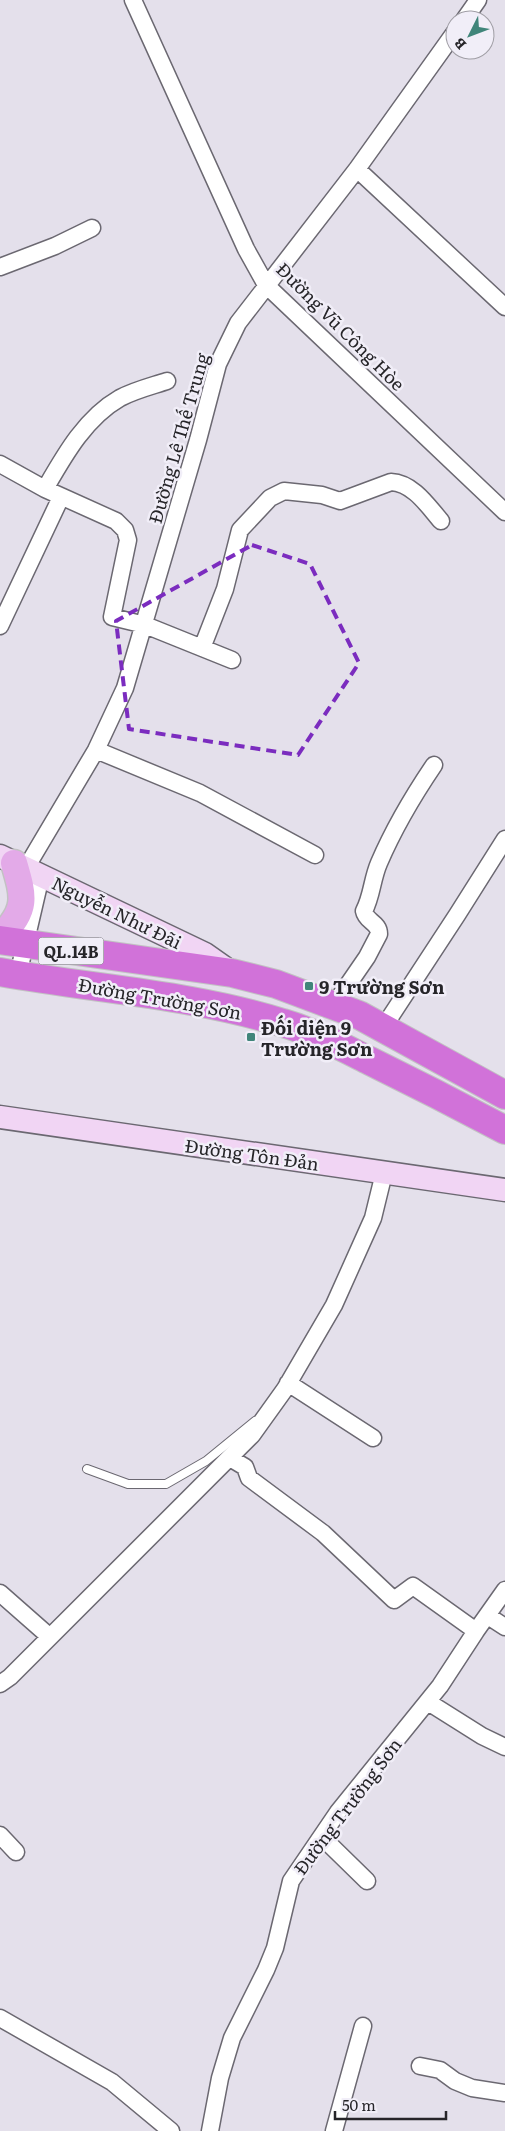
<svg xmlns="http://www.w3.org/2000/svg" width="505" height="2131" font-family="Literata,serif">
<rect width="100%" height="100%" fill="#e4e0eb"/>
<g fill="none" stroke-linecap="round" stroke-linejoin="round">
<g stroke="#6b6871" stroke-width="10">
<path id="lane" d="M87 1469 128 1484H166L206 1461 255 1421"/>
</g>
<g stroke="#6b6871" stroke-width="19">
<path id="street" d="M133 0 246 249 266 285 505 512
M464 20 478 0
M357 169 505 307
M0 267 55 246 92 228
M0 464 45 489 116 521 125 530 128 540 112 617 145 625 232 660
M45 489C64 456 85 418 120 398 135 390 152 386 167 381
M0 626 61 497
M202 648 225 589 240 530 270 498 284 491 322 495 340 501 391 482C413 483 428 506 441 521
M96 750 200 793 315 855
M26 868 96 750 125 688 198 440 218 364 238 323 357 169 455 32
M18 975 41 876
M334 1005 367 957 379 934C379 922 366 922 364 911 372 896 372 879 379 863 394 828 413 796 434 765
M383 1028 457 915 505 839
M288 1383 373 1438
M230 1458 245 1467 249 1478 323 1533 394 1600 413 1586 476 1631
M0 1593 50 1637
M488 1616 505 1627
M0 1684 10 1677 252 1435 285 1389 334 1305 373 1218 384 1173
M428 1702 482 1736 505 1747
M0 1835 16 1852
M322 1837 367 1881
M0 2018 112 2082 171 2131
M420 2066 440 2070 455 2081 472 2088 505 2093
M210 2131 220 2078 232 2038 266 1970 275 1948 291 1881 338 1812 440 1686 476 1631 505 1590
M334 2131 363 2026"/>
</g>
<g stroke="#6b6871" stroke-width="25">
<path id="secondary" d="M0 856 205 954 232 973
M0 1117 505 1190"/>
</g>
<g stroke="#c2c2c3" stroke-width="29">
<path id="primary" d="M0 937C28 910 24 897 14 863"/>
</g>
<g stroke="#c2c2c3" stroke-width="30">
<path id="highway" d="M0 940 232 973 276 984 359 1015 505 1095
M0 972C94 989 191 994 283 1023 314 1032 342 1047 370 1061 415 1083 460 1106 505 1130"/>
</g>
<use href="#lane" stroke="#fff" stroke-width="8"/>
<use href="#street" stroke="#fff" stroke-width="16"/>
<use href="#secondary" stroke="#f1d5f4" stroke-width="22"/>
<use href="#primary" stroke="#e3aae8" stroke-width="26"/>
<use href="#highway" stroke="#d172d9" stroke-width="28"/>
</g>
<path fill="none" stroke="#7b2cbf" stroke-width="4" stroke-dasharray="10 6" stroke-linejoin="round" d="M252 545 310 564 359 663 298 755 129 729 116 621Z"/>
<g fill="#40857a" stroke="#f1eef8" stroke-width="2">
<rect x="304" y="981" width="10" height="10" rx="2.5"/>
<rect x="246" y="1032" width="10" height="10" rx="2.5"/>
</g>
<g text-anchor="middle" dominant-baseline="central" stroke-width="5" stroke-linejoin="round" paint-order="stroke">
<rect fill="#f1eef8" stroke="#636167" stroke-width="1" x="38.5" y="937.5" width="65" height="27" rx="4"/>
<g font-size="16" font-weight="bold" fill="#262529">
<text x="71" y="951">QL.14B</text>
</g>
<g font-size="18" fill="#262529" stroke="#f1eef8">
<text transform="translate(341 326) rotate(45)">Đường Vũ Công Hòe</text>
<text transform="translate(178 438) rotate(-74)">Đường Lê Thế Trung</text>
<text transform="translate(117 912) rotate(26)">Nguyễn Như Đãi</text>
<text transform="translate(160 998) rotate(10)">Đường Trường Sơn</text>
<text transform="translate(252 1154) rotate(8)">Đường Tôn Đản</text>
<text transform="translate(347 1806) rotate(-53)">Đường Trường Sơn</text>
</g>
<g font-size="18" font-weight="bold" fill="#262529" stroke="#f1eef8" text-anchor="start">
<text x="319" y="986">9 Trường Sơn</text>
<text x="261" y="1027">Đối diện 9<tspan x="261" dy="21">Trường Sơn</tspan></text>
</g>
</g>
<g transform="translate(470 35) rotate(228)"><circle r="24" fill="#f1eef8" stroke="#a09ea5"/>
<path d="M0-4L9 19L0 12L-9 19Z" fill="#40857a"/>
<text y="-8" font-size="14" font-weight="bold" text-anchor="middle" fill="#262529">B</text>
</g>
<path d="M335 2111v8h111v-8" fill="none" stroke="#262529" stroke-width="2.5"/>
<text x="342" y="2111" font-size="15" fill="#262529" stroke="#f1eef8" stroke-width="4" paint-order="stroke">50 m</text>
</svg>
